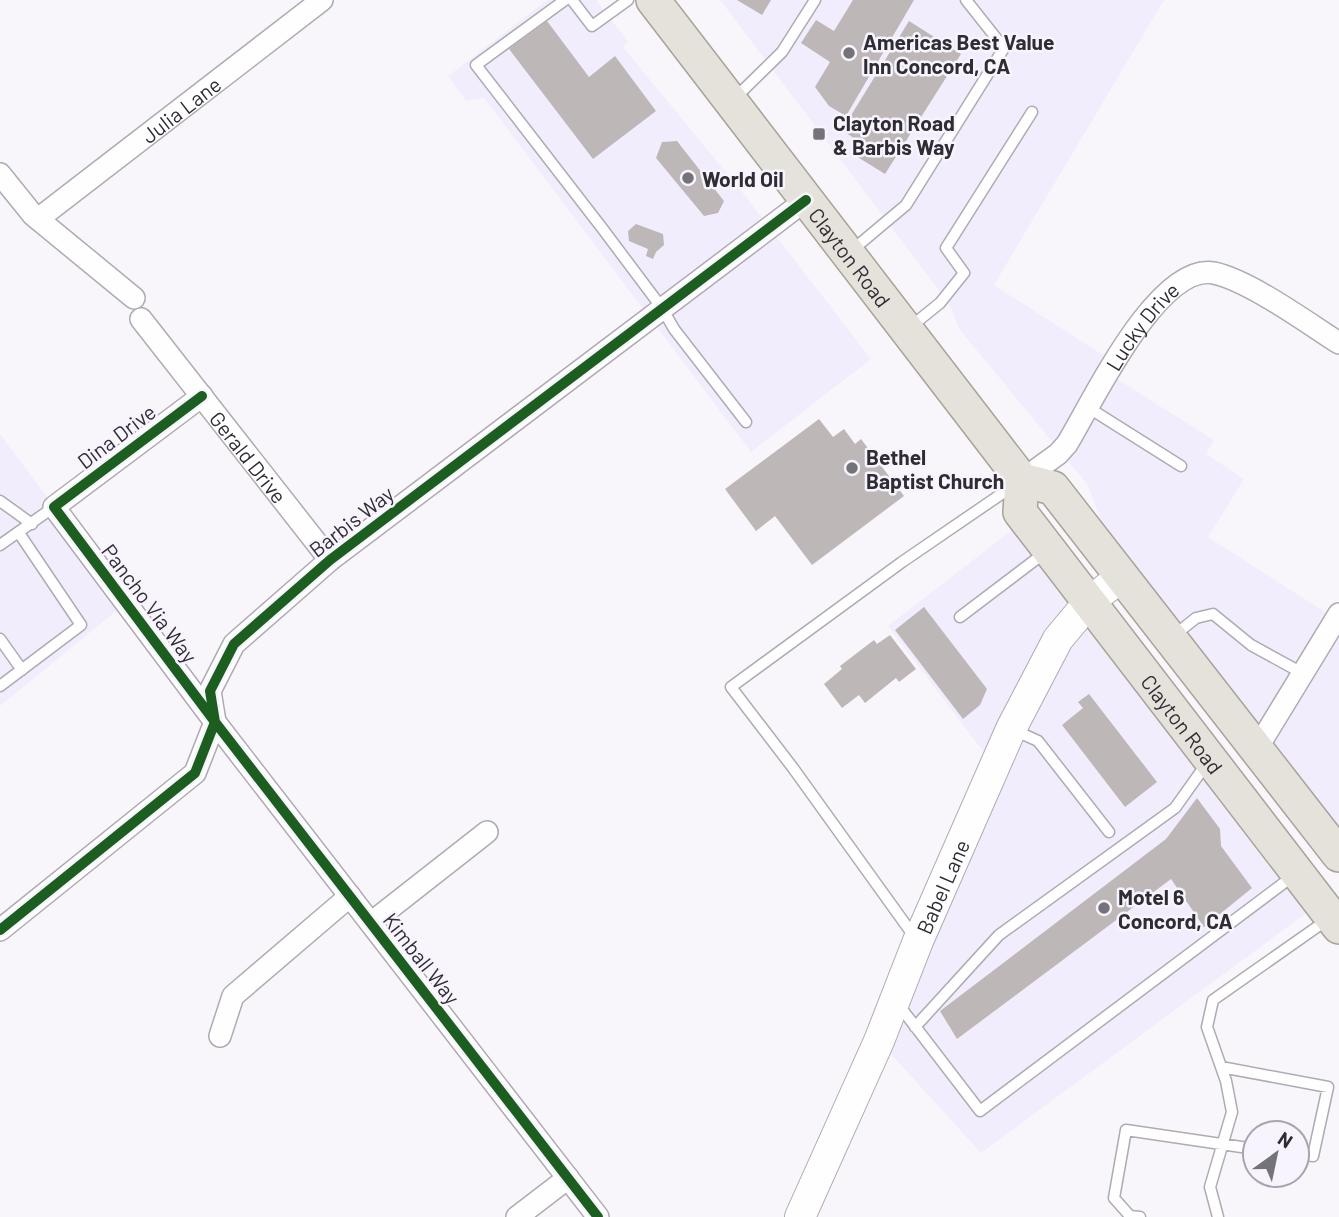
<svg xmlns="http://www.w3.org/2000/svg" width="1339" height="1217" font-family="Barlow,sans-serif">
<rect width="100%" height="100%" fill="#f8f6fb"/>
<path fill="#f2edfd" d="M547 0H596L628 42 623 47 739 188 871 359 751 452 484 98 466 101 448 76Z
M720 0H1164L994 285 1114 362 1109 374 1214 440 1206 454 1244 479 1208 537 1339 621V855L1121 577 1088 485 959 329 950 305Z
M0 434 126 603 0 706Z
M1026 519 1320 903 981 1153 879 1041 995 767 888 626Z"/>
<path fill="#bdb7b8" d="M737 0H771L762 15Z
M853 0H914L846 116 829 106 815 87 830 62 801 43 816 20 834 31Z
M547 21 589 77 615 56 656 111 593 159 509 49Z
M909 21 961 54 885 174 851 153 858 141 842 130Z
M677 141 724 201 718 213 704 216 656 158 662 142Z
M636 224 663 234 664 245 656 252 653 259 646 256 648 249 629 241 628 231Z
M819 419 833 437 844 429 855 444 861 439 904 496 812 565 775 516 756 531 725 489Z
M924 607 987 689 980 705 963 719 895 630Z
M890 635 916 669 899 682 896 678 865 703 859 695 842 708 824 684 842 669 840 666 874 640 877 644Z
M1089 694 1157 782 1125 807 1062 725 1083 708 1078 702Z
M1197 798 1220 829 1221 846 1252 888 1204 927 1171 879 957 1039 940 1011 1166 839Z"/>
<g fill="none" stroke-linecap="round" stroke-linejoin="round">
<g stroke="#aeabb2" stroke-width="13">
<path id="lane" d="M565 0 476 65 602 228 662 308 674 329 746 422
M572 0 592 26 628 0
M734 99 782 52 815 0
M850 252 906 205 1004 48 966 0
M909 328 940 303 964 273 946 248 1032 112
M1089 408 1181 466
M0 501 32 524
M0 545 54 507
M960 617 1047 551
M1172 637 1196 618 1213 614 1251 645 1302 673
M0 639 22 670
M0 686 81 625 19 533
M1014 730 1038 741 1109 832
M916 939 793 768 731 687 902 562 1016 484
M898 1004 980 1111 1293 876
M915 1027 999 935 1175 808 1207 763
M1221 1067 1328 1087 1313 1156 1297 1154
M1140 1217 1130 1216 1114 1198 1126 1130 1255 1149
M1218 1217 1210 1187 1232 1112 1226 1081 1207 1027 1213 1000 1327 920"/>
</g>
<g stroke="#aeabb2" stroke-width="24">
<g id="street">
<path d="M0 174 33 215 134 298"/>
<path id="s1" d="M38 219 322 0"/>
<path id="s2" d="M141 319 330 560"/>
<path d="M202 396 54 507 215 722 598 1217"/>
<path id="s3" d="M1022 480 1058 454 1067 444C1092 403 1158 262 1214 273 1250 281 1306 322 1339 343"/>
<path d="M1256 750 1339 614"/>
<path d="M371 923 487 832"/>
<path d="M0 930 195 773 215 722 210 691 234 644 330 560 806 200"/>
<path d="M220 1036 233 996 350 896"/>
<path d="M517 1217 568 1178"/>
</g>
</g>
<g stroke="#aeabb2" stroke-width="32">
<g id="secondary">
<path id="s4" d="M800 1217 879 1041 918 941 1011 729 1058 639 1089 602 1121 577"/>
</g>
</g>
<g stroke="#a9a298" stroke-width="36">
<g id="primary">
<path id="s5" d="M653 0 1022 480 1053 488 1339 855"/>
<path id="s6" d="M1022 480 1020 512 1339 927"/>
</g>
</g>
<use href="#lane" stroke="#fefefe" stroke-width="10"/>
<use href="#street" stroke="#fefefe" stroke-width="21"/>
<use href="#secondary" stroke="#fefefe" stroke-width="30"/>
<use href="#primary" stroke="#e5e2db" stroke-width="33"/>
<g stroke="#f7f4fd" stroke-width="15">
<path id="cycleway" d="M202 396 54 507 215 722 598 1217
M0 930 195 773 215 722 210 691 234 644 330 560 806 200"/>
</g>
<use href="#cycleway" stroke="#1b5e20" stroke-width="10"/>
</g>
<g fill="#75737a" stroke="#f7f4fd" stroke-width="2.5">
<circle cx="849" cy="53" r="7"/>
<rect x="812" y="127" width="14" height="14" rx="3.5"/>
<circle cx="688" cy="178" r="7"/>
<circle cx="852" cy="468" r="7"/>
<circle cx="1104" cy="908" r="7"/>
</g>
<g text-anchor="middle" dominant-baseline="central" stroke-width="5" stroke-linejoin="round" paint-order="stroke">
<g font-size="21" font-weight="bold" fill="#2f2c34" stroke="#f7f4fd" text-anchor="start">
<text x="863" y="41">Americas Best Value<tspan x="863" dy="24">Inn Concord, CA</tspan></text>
<text x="833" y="122">Clayton Road<tspan x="833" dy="24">&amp; Barbis Way</tspan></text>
<text x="702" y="178">World Oil</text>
<text x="866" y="456">Bethel<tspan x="866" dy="24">Baptist Church</tspan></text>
<text x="1118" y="896">Motel 6<tspan x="1118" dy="24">Concord, CA</tspan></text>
</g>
<g font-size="21" fill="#2f2c34" stroke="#f7f4fd">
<text stroke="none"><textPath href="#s1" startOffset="180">Julia Lane</textPath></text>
<text stroke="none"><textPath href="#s5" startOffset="324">Clayton Road</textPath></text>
<text stroke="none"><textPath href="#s3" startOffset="198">Lucky Drive</textPath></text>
<text transform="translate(116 436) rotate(-37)">Dina Drive</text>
<text stroke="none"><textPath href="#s2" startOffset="175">Gerald Drive</textPath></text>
<text transform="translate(351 521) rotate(-38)">Barbis Way</text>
<text transform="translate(150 603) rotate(53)">Pancho Via Way</text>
<text stroke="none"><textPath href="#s6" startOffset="299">Clayton Road</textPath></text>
<text stroke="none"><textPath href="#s4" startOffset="360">Babel Lane</textPath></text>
<text transform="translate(422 958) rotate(52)">Kimball Way</text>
</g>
</g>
<g transform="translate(1276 1154) rotate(33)"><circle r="33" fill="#f7f4fd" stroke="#a7a4ad" stroke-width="2"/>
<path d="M0-5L12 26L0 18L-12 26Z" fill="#75737a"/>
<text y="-10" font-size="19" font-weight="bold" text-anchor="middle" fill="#2f2c34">N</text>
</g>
</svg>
